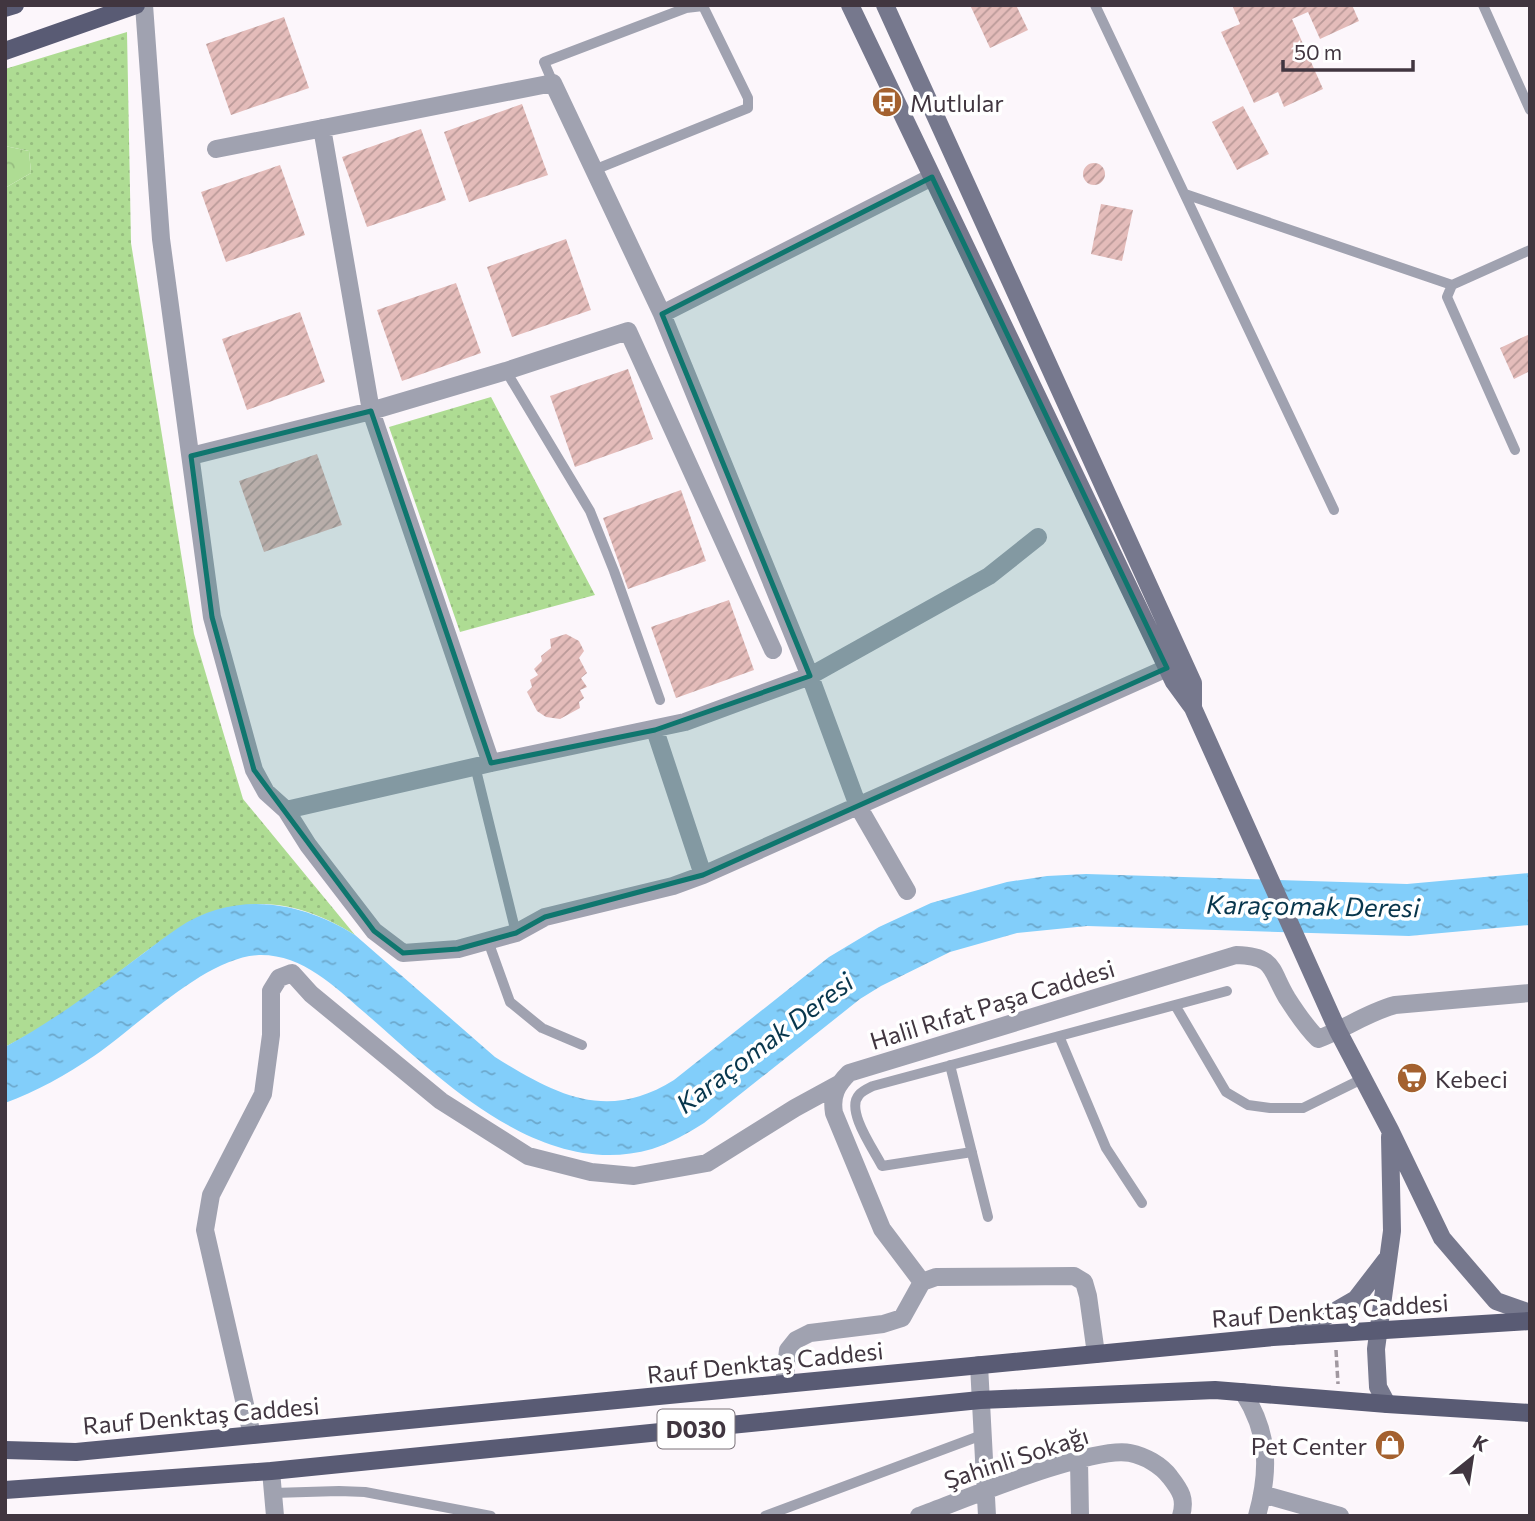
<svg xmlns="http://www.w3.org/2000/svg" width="1535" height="1521" font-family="Commissioner,sans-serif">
<defs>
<pattern id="green-dots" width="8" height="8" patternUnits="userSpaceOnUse" patternTransform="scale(1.75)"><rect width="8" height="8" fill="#aedc93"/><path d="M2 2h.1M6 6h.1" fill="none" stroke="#97bd80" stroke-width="1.8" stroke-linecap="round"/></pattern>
<pattern id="forest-crowns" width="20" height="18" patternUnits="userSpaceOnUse" patternTransform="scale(1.75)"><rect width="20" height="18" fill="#aedc93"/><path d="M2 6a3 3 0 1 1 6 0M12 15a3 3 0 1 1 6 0" fill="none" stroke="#97bd80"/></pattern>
<pattern id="water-ripples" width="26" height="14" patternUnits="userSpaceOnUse" patternTransform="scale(1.75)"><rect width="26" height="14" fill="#82cefa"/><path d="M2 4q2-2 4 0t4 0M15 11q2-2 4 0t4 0" fill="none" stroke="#6ca8cc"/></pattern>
<pattern id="building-hatch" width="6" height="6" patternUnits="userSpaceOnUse" patternTransform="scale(1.75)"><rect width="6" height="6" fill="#e4bcba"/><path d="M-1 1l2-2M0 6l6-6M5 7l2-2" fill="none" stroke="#ba9a99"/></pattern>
</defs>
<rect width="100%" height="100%" fill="#fcf6fb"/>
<path fill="url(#green-dots)" d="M127 32 131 243 194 634 243 799 355 935C229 857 164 943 66 1012 47 1025 26 1036 5 1047V188L31 173 29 151 5 146V69Z
M491 397 595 595 460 632 389 427Z"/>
<path fill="url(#forest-crowns)" d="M5 146 29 151 31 173 5 188Z"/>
<path fill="url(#water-ripples)" d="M1530 873V925L1409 936 1087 926 1017 933 950 952 881 986 860 999 704 1123C688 1133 671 1143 652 1149 540 1181 440 1078 364 1012 334 986 302 954 259 955 206 957 139 1025 94 1056 67 1074 36 1092 5 1103V1047C44 1026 78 1002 113 976 135 960 156 943 178 928 235 890 300 901 355 935L495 1057C556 1095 607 1122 674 1080L829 957 879 927 931 903 1007 882 1047 876 1086 874 1407 884Z"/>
<path fill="url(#building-hatch)" d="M970 5H1016L1028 30 990 48Z
M1232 5H1352L1359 21 1320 39 1308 12 1292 19 1323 89 1284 107 1278 92 1254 103 1221 32 1240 24Z
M284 17 309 88 231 115 206 44Z
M522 104 548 175 469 202 444 132Z
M1243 106 1269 154 1237 170 1212 122Z
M421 129 446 200 367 227 342 157Z
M1083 174a11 11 0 1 1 22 0a11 11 0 1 1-22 0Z
M280 165 305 235 226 262 201 192Z
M1101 204 1133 210 1122 261 1091 254Z
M566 239 591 310 512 337 487 267Z
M456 283 481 353 402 381 377 310Z
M300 312 325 382 247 410 222 339Z
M1530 334V371L1514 379 1500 348Z
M628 369 653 439 575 467 550 396Z
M317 454 342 525 264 552 239 481Z
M681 490 706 561 628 589 603 518Z
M729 600 754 670 676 698 651 627Z
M566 634 579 641 584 651 579 658 587 673 581 678 587 687 580 690 584 698 579 702 580 708 560 719 546 717 537 711 527 692 532 687 530 680 538 675 534 669 542 661 541 656 551 648 550 639Z"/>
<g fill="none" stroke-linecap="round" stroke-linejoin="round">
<path stroke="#a198a0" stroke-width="3.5" stroke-dasharray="7 3.5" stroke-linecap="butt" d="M1336 1350 1338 1384"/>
<path stroke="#a0a2b0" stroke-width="10" d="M1095 5 1334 510
M1483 5 1530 110
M553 83 544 62 686 8 703 6 748 98V108L594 170
M1185 194 1452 285
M506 371 590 511 614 571 660 700
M1515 450 1447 297 1452 285 1530 250
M475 766 516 933
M488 941 510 1002 542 1028 582 1045
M1175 1005 1226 1092 1248 1105 1270 1108H1303L1362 1079
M1059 1036 1106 1148 1142 1203
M950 1065 988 1217
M972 1152 882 1166C874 1150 845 1110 859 1095 862 1091 869 1088 873 1086L1227 991
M273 1493 339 1491 365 1492 491 1516
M765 1516 982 1435"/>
<path stroke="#a0a2b0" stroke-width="18" d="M144 5 161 239 212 617 254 770 266 792 286 810 308 845 374 931 403 953 458 949 516 933 545 917 673 886 703 875 1167 668
M322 128 371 411 491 763
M216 149 553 83 662 314 932 177
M662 314 810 676 858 806 907 891
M191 456 371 411 506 371 628 331 773 650
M655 730 703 875
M286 810 491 763 685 722 810 676 989 576 1038 537
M922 1282 882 1229 834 1113C831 1095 837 1085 849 1073L1236 955C1276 956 1270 970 1287 998 1296 1012 1306 1027 1318 1039 1345 1029 1366 1013 1395 1005L1530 993
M979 1365 987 1516
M784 1384 788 1350 796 1340 810 1333 883 1324 902 1318 922 1282 936 1277 1074 1276 1084 1282 1088 1296 1096 1354
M1243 1392C1269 1433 1270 1469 1257 1516
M252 1435 205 1230 211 1195 263 1094 271 1035V991L279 978 292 973 311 994 441 1101 528 1156 591 1172 634 1176 707 1163 795 1108 839 1084
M1079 1460 1080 1516
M271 1471 275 1516
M1262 1494 1340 1516
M919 1516C960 1501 1093 1445 1130 1453 1145 1456 1161 1465 1170 1477 1181 1491 1186 1499 1181 1516"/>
<path stroke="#76788d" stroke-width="18" d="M850 5 1174 682 1193 708 1338 1031 1390 1130 1442 1238 1496 1301 1530 1313
M885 5 1193 683V708
M1292 1336 1356 1299 1386 1260
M1387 1404 1378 1387 1376 1349 1392 1231 1390 1137"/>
<path stroke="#595b74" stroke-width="18" d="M5 8 15 5
M5 51 136 5
M5 1450 76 1452 1273 1337 1530 1321
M5 1490 271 1471 980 1400 1215 1390 1387 1404 1530 1413"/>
</g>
<path fill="#0f766e" fill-opacity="0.2" stroke="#0f766e" stroke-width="5" stroke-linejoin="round" d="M932 177 1167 668 703 875 545 917 516 933 458 949 403 953 374 931 254 770 212 617 191 456 371 411 491 763 655 730 810 676 662 314Z"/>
<defs>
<g id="bus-disc" transform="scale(1.575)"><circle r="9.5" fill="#a4612f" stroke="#fff"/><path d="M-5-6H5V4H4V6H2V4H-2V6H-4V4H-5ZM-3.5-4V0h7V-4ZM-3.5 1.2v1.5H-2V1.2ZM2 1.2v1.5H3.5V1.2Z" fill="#fff"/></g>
<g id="supermarket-disc" transform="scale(1.575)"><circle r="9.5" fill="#a4612f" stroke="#fff"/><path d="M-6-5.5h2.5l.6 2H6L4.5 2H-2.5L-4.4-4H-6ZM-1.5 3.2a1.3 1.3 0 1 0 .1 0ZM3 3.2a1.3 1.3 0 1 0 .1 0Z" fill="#fff"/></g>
<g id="shop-disc" transform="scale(1.575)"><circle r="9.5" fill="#a4612f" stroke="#fff"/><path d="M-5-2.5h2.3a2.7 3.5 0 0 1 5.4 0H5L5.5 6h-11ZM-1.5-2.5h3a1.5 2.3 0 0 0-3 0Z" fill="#fff"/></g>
</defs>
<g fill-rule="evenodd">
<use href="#bus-disc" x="887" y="102"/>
<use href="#supermarket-disc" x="1412" y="1078"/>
<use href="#shop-disc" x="1390" y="1445"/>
</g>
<g text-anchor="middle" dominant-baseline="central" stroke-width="7" stroke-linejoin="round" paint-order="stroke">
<rect fill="#fff" stroke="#7a7279" stroke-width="2" x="657.5" y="1409.5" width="77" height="39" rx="5"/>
<g font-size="23" font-weight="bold" fill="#413640">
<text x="696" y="1429">D030</text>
</g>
<g font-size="24" fill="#413640" stroke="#fff" text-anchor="start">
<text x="910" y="102">Mutlular</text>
<text x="1435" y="1078">Kebeci</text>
<text x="1367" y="1445" text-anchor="end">Pet Center</text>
</g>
<g font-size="24" fill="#413640" stroke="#fff">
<text transform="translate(992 1004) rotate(-17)">Halil Rıfat Paşa Caddesi</text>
<text transform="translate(1330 1310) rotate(-4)">Rauf Denktaş Caddesi</text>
<text transform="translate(765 1362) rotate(-6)">Rauf Denktaş Caddesi</text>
<text transform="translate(201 1415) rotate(-5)">Rauf Denktaş Caddesi</text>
<text transform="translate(1016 1457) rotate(-18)">Şahinli Sokağı</text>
</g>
<g font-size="26" font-style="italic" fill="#08364c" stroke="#fff">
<text transform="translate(1313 905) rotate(1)">Karaçomak Deresi</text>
<text transform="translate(764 1042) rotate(-37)">Karaçomak Deresi</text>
</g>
</g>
<rect width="1535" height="1521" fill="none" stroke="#413640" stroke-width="14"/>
<g transform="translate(1472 1458) rotate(30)" stroke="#ffffff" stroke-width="5" paint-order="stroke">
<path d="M0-5L12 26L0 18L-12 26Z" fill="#413640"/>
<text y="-10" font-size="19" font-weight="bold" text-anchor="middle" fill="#413640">K</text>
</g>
<path d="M1283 60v10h130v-10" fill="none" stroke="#413640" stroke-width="3.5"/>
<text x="1294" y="60" font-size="21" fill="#413640" stroke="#ffffff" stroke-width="5" paint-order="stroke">50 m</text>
</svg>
